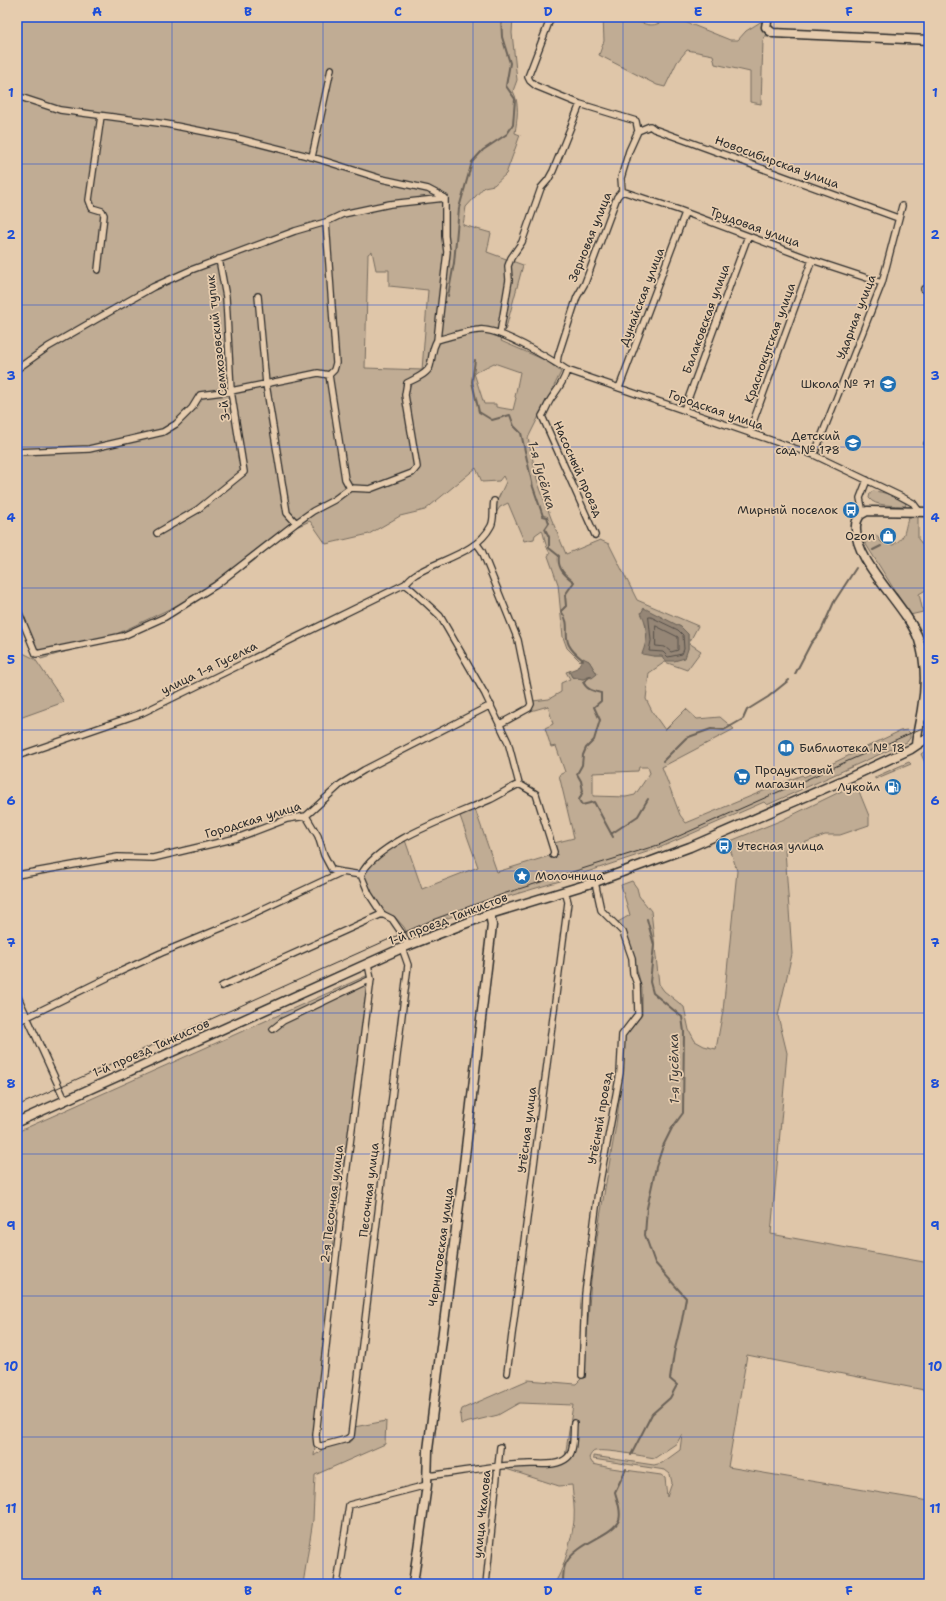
<svg xmlns="http://www.w3.org/2000/svg" width="946" height="1601" font-family="'Shantell Sans',sans-serif">
<rect width="100%" height="100%" fill="#dfc6a9"/>
<filter id="ink" filterUnits="userSpaceOnUse"><feTurbulence type="fractalNoise" baseFrequency=".025" numOctaves="2"/><feDisplacementMap in="SourceGraphic" scale="8" xChannelSelector="R" yChannelSelector="G"/><feConvolveMatrix kernelMatrix="1 2 1 2 8 2 1 2 1" color-interpolation-filters="sRGB"/></filter>
<g filter="url(#ink)">
<path fill="#c0ac94" stroke="#766c60" fill-rule="evenodd" d="M17 17H513L512 33 517 80 513 91C520 104 517 119 515 133L520 135 506 174 494 185 484 187 466 207 463 225 491 233 487 252 523 265 506 328 501 341 547 361 561 372 528 438 538 483 551 518 566 554 600 540 609 544 637 600 698 626 689 643 701 651 687 670 665 662 649 673 646 699 653 713 665 730 686 709 697 719 720 717 734 729 662 767 680 815 686 823 802 775 804 777 900 731 907 730 910 733V738L907 742 767 805 764 802 659 848 560 881 486 903 410 933H407L404 927 394 916H389C380 906 360 884 365 870 369 859 395 846 405 840L422 889 478 867 460 816 475 809 497 872 549 856 554 843 574 838 559 775 565 772 556 746 551 747 545 728 553 724 548 706 531 711 533 706V701L549 699 561 692V683L570 679 566 672 569 671 572 677 583 679 597 674 589 661 582 659 580 661 567 648 563 637 558 584 548 556 550 553C545 546 545 538 542 530L535 535 534 539 524 541 508 503 500 507 496 513 495 505 506 482 503 476 499 481 482 482 476 468 425 510 400 516 369 534 326 544 310 521 296 527 251 563 218 586 104 640 41 659 17 617ZM372 251 376 270H389V286L428 290 422 370 365 368 368 254ZM494 363 520 372 515 397 516 398 513 410 496 407V404H484L474 373ZM665 620 681 627 688 634V649L662 656H653L647 641 645 621ZM639 767H648L650 773 635 795 626 797 593 796V773L638 771Z
M603 17C610 17 619 16 626 17 642 22 653 32 667 17H673L730 40H738L746 31 762 21V27L768 36H765L763 41 761 104 750 102V72L715 64 713 55 687 50 677 62 665 87 657 85 599 55 604 41Z
M873 491C885 492 895 496 905 502L906 505 905 506C894 505 875 507 869 498L870 493Z
M918 516V539L929 552V588L919 594 923 612 910 615 862 538 876 535 881 542 893 545C908 536 903 530 909 517Z
M17 652H21L35 659 64 702 17 719Z
M929 748V771L921 754Z
M909 762 911 764 875 779V777Z
M856 784 869 816V825L840 835H825L785 850 792 954 778 1016 787 1053 771 1234 929 1263V1391L747 1355 728 1467 929 1501V1584H553C563 1576 573 1533 574 1520 575 1508 573 1496 572 1485L559 1486 503 1468 555 1465 564 1463 573 1405 519 1403 498 1415 461 1424 460 1416 462 1409 528 1380 576 1384 584 1376 591 1280 600 1217 616 1125 623 1072 625 1036 642 1015V989L634 958 625 932 618 922 630 915 621 885 632 881 637 888 639 896 651 911 659 984 664 991 684 1007 689 1030 695 1041 704 1046 716 1049 723 1011 737 871 728 842 782 820ZM682 1434 680 1450 662 1463 654 1465 593 1456V1459L665 1470 670 1474 672 1483 667 1497 665 1478 661 1475 611 1468 593 1464 589 1458C591 1454 592 1452 595 1451 608 1449 641 1456 655 1458L677 1443Z
M366 976 370 978 314 1456 323 1449 333 1445 352 1441 354 1427 386 1421 385 1444 315 1475 313 1520 303 1584H17V1132Z"/>
<path fill="#958676" stroke="#6b6258" d="M644 608 681 627 688 634V649L685 658 674 661H665L662 656H653L642 654C648 638 649 628 641 613Z
M583 658 589 661 597 674 592 678 588 677 583 679 572 677 569 671 577 668Z"/>
<g fill="none" stroke-linecap="round" stroke-linejoin="round">
<path stroke="#554f49" stroke-width="1" d="M649 617H651L678 630 683 635 684 649 682 654 668 657 663 652 649 651 651 641Z
M656 626 678 637V650L671 652 665 647 656 646Z"/>
<path stroke="#6b6258" stroke-width="2" d="M448 296 454 263 459 208 472 162 483 150 507 134 513 125 515 99 506 86 510 63 502 37 501 17
M475 360 472 382 479 412 492 420 510 415 514 426 521 433 533 487 543 516 547 517 549 523 545 529 549 537V548L559 556C557 569 565 575 574 582L565 595 566 606 561 611C572 625 563 633 569 645 572 651 578 656 583 660
M873 550 881 546
M795 674 811 643 821 631 834 602 856 568
M591 676 583 682C587 690 593 691 601 693V701L594 707 600 720 594 740 586 748 583 755 582 765 577 774 581 781 583 791 579 800 582 805 594 802 613 837
M663 761 686 738 711 729 724 730 743 719 747 710 768 697 789 680
M611 834 638 816 648 799
M631 1455 652 1414 670 1398 677 1385 670 1379 674 1353 682 1320 686 1298 655 1263 645 1235 647 1208 656 1167 663 1146 672 1128 683 1113 684 1032 682 1017 653 993 650 982 654 945 647 919
M563 1584C563 1578 563 1568 566 1563 578 1542 612 1536 619 1520 622 1511 617 1500 615 1492L626 1469"/>
<g stroke="#2b2b2b" stroke-width="8">
<path id="street" d="M551 17 528 77 530 81 536 86 580 104 636 121 638 131
M17 96 60 110 166 124 241 139 312 157 382 179 428 189 445 198
M312 157 331 69
M622 191 679 210 812 260 882 283
M326 222 336 363 334 370 329 375 345 479 350 488
M98 270 104 215 102 211 92 208 89 200 101 116
M924 289H929
M258 296 266 384 287 513 296 523
M500 334 509 280 508 266 511 258 522 242 541 188 548 180 553 171 580 104
M437 340C450 337 465 331 479 330 498 327 550 359 567 370L814 455 900 496 913 503 919 511
M557 363 558 356 577 297 585 283 617 197 622 191 621 178 629 151 638 131 650 126 654 129 898 218
M17 369 48 347 95 320 153 287 191 270 295 231 326 222 343 214 390 204 445 198
M567 370C564 381 559 388 553 396 548 402 546 410 542 416L595 535
M619 388 685 213
M684 410 748 236
M749 433 812 260
M927 444H929
M17 452 89 449 163 432 176 424 192 408 200 395 231 391 318 373 329 375
M814 455 882 283 902 206
M863 513 860 498 867 480
M157 533 197 510 244 472 231 391 226 297 219 259
M477 544 482 551 518 640 531 704 529 708 500 724
M405 584 411 589 440 616 485 694 508 742 519 784
M17 608 36 654 123 636 165 617 216 585 296 523 313 511 334 500 350 488 370 489 412 473 417 467 405 395 407 383C414 379 428 374 430 366 433 355 431 351 437 340L447 252 445 236V198
M17 756 142 713 405 584C408 581 412 576 416 574 441 559 477 553 491 526 495 518 492 509 494 501
M306 816 318 836 324 855 332 870 342 872
M17 875 118 857 153 858 237 838 287 819 306 816 341 784 364 770 491 705
M408 946 403 935 392 919 382 914 369 894 361 875C377 841 454 816 489 800 500 795 508 789 519 784L536 794 554 852 553 855
M368 964 371 979 340 1222 316 1435 317 1444 321 1446 347 1439 351 1436 408 965 402 948
M222 986 382 914
M17 995 65 1100
M17 1022 115 974 161 953 231 924 342 872 361 875
M273 1029 283 1021 371 979
M507 1373 568 902 565 891
M582 1375 585 1294 598 1192 620 1073 622 1035 638 1014 637 984 633 973 632 958 623 932 601 910 595 882
M427 1476C462 1472 497 1464 531 1464 542 1464 558 1466 567 1458 575 1452 573 1433 574 1423
M337 1584 349 1505 427 1485
M486 1584 500 1447"/>
</g>
<g stroke="#2b2b2b" stroke-width="11">
<path id="secondary" d="M768 17 766 27 770 31 773 33 929 40
M922 710 929 720
M916 745C917 733 920 722 922 709 926 687 926 661 919 640 907 605 853 562 856 526 856 523 858 518 860 515L867 511 929 512
M17 1122 402 948 490 914 595 882 690 847 853 776 911 749 929 737
M413 1584 427 1485 428 1450 463 1173 492 925 490 914"/>
</g>
<use href="#street" stroke="#e6ccae" stroke-width="5.5"/>
<use href="#secondary" stroke="#e6ccae" stroke-width="8"/>
<path stroke="#2b2b2b" stroke-width="1" d="M17 1106 432 920 506 893 661 844 929 725"/>
</g>
</g>
<path fill="none" stroke="#1d4ed8" stroke-width="1" stroke-opacity="0.55" d="M172 17V1584M323 17V1584M473 17V1584M623 17V1584M774 17V1584M17 164H929M17 305H929M17 447H929M17 588H929M17 730H929M17 871H929M17 1013H929M17 1154H929M17 1296H929M17 1437H929"/>
<defs>
<g id="school-disc" transform="scale(0.9)"><circle r="9.5" fill="#1f6fb2" stroke="#e6ccae"/><path d="M0-5L7-2L0 1L-7-2ZM-4 1L0 2.5L4 1V4Q0 6-4 4Z" fill="#fff"/></g>
<g id="bus-disc" transform="scale(0.9)"><circle r="9.5" fill="#1f6fb2" stroke="#e6ccae"/><path d="M-5-6H5V4H4V6H2V4H-2V6H-4V4H-5ZM-3.5-4V0h7V-4ZM-3.5 1.2v1.5H-2V1.2ZM2 1.2v1.5H3.5V1.2Z" fill="#fff"/></g>
<g id="shop-disc" transform="scale(0.9)"><circle r="9.5" fill="#1f6fb2" stroke="#e6ccae"/><path d="M-5-2.5h2.3a2.7 3.5 0 0 1 5.4 0H5L5.5 6h-11ZM-1.5-2.5h3a1.5 2.3 0 0 0-3 0Z" fill="#fff"/></g>
<g id="library-disc" transform="scale(0.9)"><circle r="9.5" fill="#1f6fb2" stroke="#e6ccae"/><path d="M-6-4Q-3-5.5-.7-3.5V5Q-3 3-6 4ZM6-4Q3-5.5 .7-3.5V5Q3 3 6 4Z" fill="#fff"/></g>
<g id="supermarket-disc" transform="scale(0.9)"><circle r="9.5" fill="#1f6fb2" stroke="#e6ccae"/><path d="M-6-5.5h2.5l.6 2H6L4.5 2H-2.5L-4.4-4H-6ZM-1.5 3.2a1.3 1.3 0 1 0 .1 0ZM3 3.2a1.3 1.3 0 1 0 .1 0Z" fill="#fff"/></g>
<g id="fuel-disc" transform="scale(0.9)"><circle r="9.5" fill="#1f6fb2" stroke="#e6ccae"/><path d="M-5.5-6h7V0h2V4h1.3V-2.5L3-4.5l.8-.8L6-3V5H2.5V1h-1V6h-7ZM-4.2-4.7v3.2H.2V-4.7Z" fill="#fff"/></g>
<g id="sight-disc" transform="scale(0.9)"><circle r="9.5" fill="#1f6fb2" stroke="#e6ccae"/><path d="M0-6L1.8-2.2L6-1.7L2.9 1.2L3.7 5.4L0 3.3L-3.7 5.4L-2.9 1.2L-6-1.7L-1.8-2.2Z" fill="#fff"/></g>
</defs>
<g fill-rule="evenodd">
<use href="#school-disc" x="888" y="384"/>
<use href="#school-disc" x="853" y="443"/>
<use href="#bus-disc" x="851" y="510"/>
<use href="#shop-disc" x="888" y="536"/>
<use href="#library-disc" x="786" y="748"/>
<use href="#supermarket-disc" x="742" y="777"/>
<use href="#fuel-disc" x="893" y="787"/>
<use href="#bus-disc" x="724" y="846"/>
<use href="#sight-disc" x="522" y="876"/>
</g>
<g text-anchor="middle" dominant-baseline="central" stroke-width="3.5" stroke-linejoin="round" paint-order="stroke">
<g font-size="12" fill="#2b2b2b" stroke="#e6ccae">
<text transform="translate(777 162) rotate(20)">Новосибирская улица</text>
<text transform="translate(755 227) rotate(20)">Трудовая улица</text>
<text transform="translate(590 237) rotate(-68)">Зерновая улица</text>
<text transform="translate(642 297) rotate(-69)">Дунайская улица</text>
<text transform="translate(856 317) rotate(-69)">Ударная улица</text>
<text transform="translate(706 319) rotate(-70)">Балаковская улица</text>
<text transform="translate(770 343) rotate(-70)">Краснокутская улица</text>
<text transform="translate(218 348) rotate(-96)">3-й Семхозовский тупик</text>
<text transform="translate(716 410) rotate(19)">Городская улица</text>
<text transform="translate(578 469) rotate(66)">Насосный проезд</text>
<text transform="translate(209 668) rotate(-26)">улица 1-я Гуселка</text>
<text transform="translate(253 820) rotate(-17)">Городская улица</text>
<text transform="translate(448 919) rotate(-21)">1-й проезд Танкистов</text>
<text transform="translate(151 1048) rotate(-24)">1-й проезд Танкистов</text>
<text transform="translate(600 1118) rotate(-80)">Утёсный проезд</text>
<text transform="translate(527 1130) rotate(-83)">Утёсная улица</text>
<text transform="translate(369 1190) rotate(-83)">Песочная улица</text>
<text transform="translate(332 1204) rotate(-83)">2-я Песочная улица</text>
<text transform="translate(441 1247) rotate(-82)">Черниговская улица</text>
<text transform="translate(482 1514) rotate(-84)">улица Чкалова</text>
</g>
<g font-size="12" fill="#2b2b2b" stroke="#e6ccae" text-anchor="end">
<text x="875" y="384">Школа № 71</text>
<text x="840" y="436">Детский<tspan x="840" dy="14">сад № 178</tspan></text>
<text x="838" y="510">Мирный поселок</text>
<text x="875" y="536">Ozon</text>
<text x="799" y="748" text-anchor="start">Библиотека № 18</text>
<text x="755" y="770" text-anchor="start">Продуктовый<tspan x="755" dy="14">магазин</tspan></text>
<text x="880" y="787">Лукойл</text>
<text x="737" y="846" text-anchor="start">Утесная улица</text>
<text x="535" y="876" text-anchor="start">Молочница</text>
</g>
<g font-size="13" font-style="italic" fill="#403d3a" stroke="#e6ccae">
<text transform="translate(542 475) rotate(74)">1-я Гусёлка</text>
<text transform="translate(674 1069) rotate(-91)">1-я Гусёлка</text>
</g>
</g>
<rect width="946" height="1601" fill="none" stroke="#e6ccae" stroke-width="44"/>
<rect x="22" y="22" width="902" height="1557" fill="none" stroke="#1d4ed8" stroke-width="1.5"/>
<g font-size="13" text-anchor="middle" font-weight="bold" fill="#1d4ed8">
<text x="97" y="16">A</text>
<text x="248" y="16">B</text>
<text x="398" y="16">C</text>
<text x="548" y="16">D</text>
<text x="698" y="16">E</text>
<text x="849" y="16">F</text>
<text x="11" y="97">1</text>
<text x="935" y="97">1</text>
<text x="11" y="239">2</text>
<text x="935" y="239">2</text>
<text x="11" y="380">3</text>
<text x="935" y="380">3</text>
<text x="11" y="522">4</text>
<text x="935" y="522">4</text>
<text x="11" y="664">5</text>
<text x="935" y="664">5</text>
<text x="11" y="805">6</text>
<text x="935" y="805">6</text>
<text x="11" y="947">7</text>
<text x="935" y="947">7</text>
<text x="11" y="1088">8</text>
<text x="935" y="1088">8</text>
<text x="11" y="1230">9</text>
<text x="935" y="1230">9</text>
<text x="11" y="1371">10</text>
<text x="935" y="1371">10</text>
<text x="11" y="1513">11</text>
<text x="935" y="1513">11</text>
<text x="97" y="1595">A</text>
<text x="248" y="1595">B</text>
<text x="398" y="1595">C</text>
<text x="548" y="1595">D</text>
<text x="698" y="1595">E</text>
<text x="849" y="1595">F</text>
</g>
</svg>
